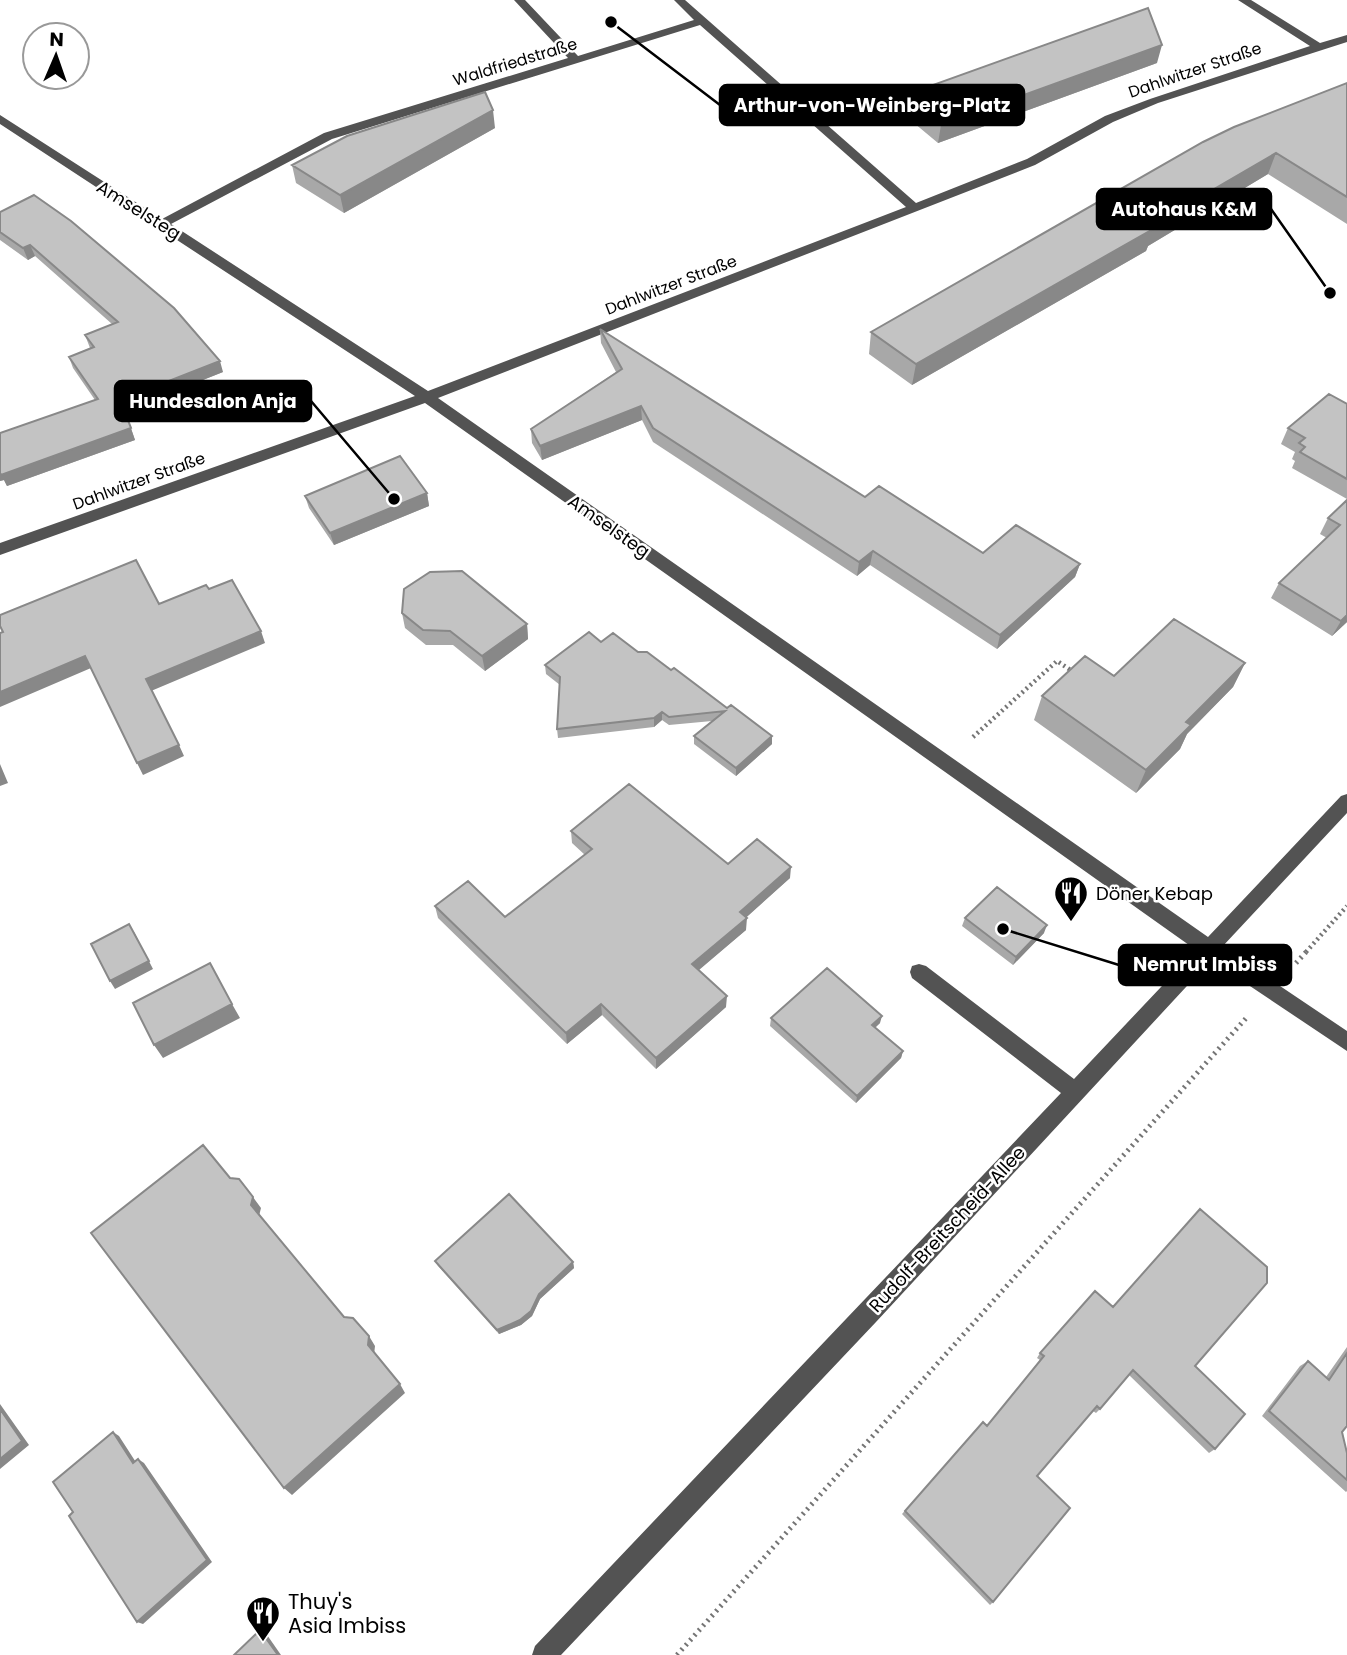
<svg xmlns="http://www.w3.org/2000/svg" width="1347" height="1655" font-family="Poppins,sans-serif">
<rect width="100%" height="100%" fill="#fff"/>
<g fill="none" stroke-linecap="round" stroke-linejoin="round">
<path stroke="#757575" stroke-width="4.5" stroke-dasharray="2 3.5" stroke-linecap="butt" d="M973 737 1057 661 1075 673
M1306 952 1347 906"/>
<path stroke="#757575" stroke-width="5" stroke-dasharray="2 4.5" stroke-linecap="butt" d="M1296 963 1307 951
M677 1655 1248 1016"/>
<path fill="#535353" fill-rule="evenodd" d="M514 0H525L578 56 694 20 674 0H685L916 203 1027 159 1105 116 1150 99 1310 46 1238 0H1251L1320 43 1347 35V42L1158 103 1113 122 1035 165 438 398 1208 937 1341 796 1347 794V813L1222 947 1347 1031V1051L1211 960 876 1322 561 1655H532L535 1646 1061 1093 912 978 910 972 912 966 919 964 926 966 1074 1079 1196 950 425 403 0 555V543L415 396 0 124V115L162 219 324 133 568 58ZM700 25 906 207 428 391 171 224 332 139Z"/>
</g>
<path fill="#a8a8a8" d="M1157 63 938 143 902 113 905 95Z
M1347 83V224L1268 174 1148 246 1146 251 912 385 869 354 871 332Z
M495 128 344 213 296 183 292 165Z
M0 212 223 372 125 411 135 440 7 486 4 480 0 481V433L95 400 73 368 69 357 90 348 85 335 112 324 35 256 28 260 0 240Z
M600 329 865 497 983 553 1080 564 1075 577 997 649 870 565 857 576 653 442 642 420 542 460 532 443 531 429 616 372 601 343Z
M1347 404V499L1292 468 1295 461 1292 459 1295 452 1281 444 1288 428Z
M427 493 429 506 334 545 309 508 305 496Z
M1347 500V622L1332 636 1271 598 1279 583 1327 538 1320 534 1328 518Z
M402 613 527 624 528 639 485 671 453 645H426L405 628Z
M601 642 638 652 671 670 727 708 772 736V744L736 776 694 744V736L712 721 669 725 662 720 654 727 558 738 557 729 560 685 546 674 545 665Z
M1245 663 1233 687 1187 734 1180 749 1136 793 1034 720 1042 696 1114 676Z
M571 831 728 864 790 878 746 917V930L698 970 726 1007 656 1069 602 1015 567 1044 438 918 435 906 505 917 585 855 572 843Z
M965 918 1044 933 1013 965 962 926Z
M771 1018 880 1023 875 1028 903 1051 901 1058 856 1103 770 1026Z
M435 1261 573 1262 574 1268 540 1299 532 1316 521 1325 499 1334 438 1266Z
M1113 1307 1195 1366 1215 1449 1209 1453 1129 1375 1100 1409 1096 1413 1093 1411 1037 1476 993 1602 990 1605 902 1514 983 1422 987 1426 1040 1360 1037 1358 1040 1353Z
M1347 1347V1426L1342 1432 1347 1480V1491L1346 1492 1262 1416 1300 1366 1308 1361 1326 1377Z"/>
<path fill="#888" d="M1162 45 1157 63 938 143 941 125Z
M493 110 495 128 344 213 340 195Z
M1276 153 1268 174 1148 246 1146 251 912 385 916 364Z
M30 245 35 256 28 260 23 248Z
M220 361 223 372 125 411 135 440 7 486 4 480 0 481V473L120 400Z
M641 406 642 420 542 460 540 446Z
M427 493 429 506 334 545 330 533Z
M873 551 870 565 857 576 859 562Z
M1080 564 1075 577 997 649 1000 635Z
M1347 615V622L1332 636 1341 621Z
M527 624 528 639 485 671 482 656Z
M261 631 265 643 151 691 146 679Z
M85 656 91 668 0 707V692Z
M1245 663 1233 687 1187 734 1180 749 1136 793 1146 770 1186 722Z
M662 712V720L654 727V718Z
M772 736V744L736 776V768Z
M179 745 184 756 143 775 137 763Z
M0 764 8 783 0 786Z
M791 867 790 878 739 924 740 912Z
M747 918 746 930 692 976V964Z
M1047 925 1044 933 1013 965 1016 957Z
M134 932 153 969 115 989 110 981Z
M727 996 726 1007 656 1069V1058Z
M232 1004 240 1018 163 1058 154 1045Z
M601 1004 602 1015 567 1044 566 1033Z
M882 1016 880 1023 870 1032 872 1025Z
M903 1051 901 1058 856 1103 857 1096Z
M253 1197 261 1208 259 1216 251 1205Z
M573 1262 574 1268 540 1299 532 1316 521 1325 499 1334 497 1330Z
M369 1336 375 1346 374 1355 368 1345Z
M400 1384 405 1393 292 1495 284 1488Z
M0 1404 29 1445 0 1469Z
M113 1432 119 1436 139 1467 133 1463Z
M138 1459 144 1463 212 1562 143 1624 137 1622Z
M260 1630 265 1632 281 1655H278Z"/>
<path fill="#c3c3c3" stroke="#888" stroke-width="2" d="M1148 8 1162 45 941 125 905 95Z
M1347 83V197L1276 153 1149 227 1153 229 916 364 871 332 1203 142 1234 127Z
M485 92 493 110 340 195 292 165 347 136Z
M34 195 71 221 174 308 220 361 120 400 131 428 1 475 0 473V433L98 399 69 357 94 347 85 335 118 322 30 245 23 248 0 232V212Z
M600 329 865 497 879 486 983 553 1016 525 1080 564 1000 635 873 551 859 562 653 428 641 406 540 446 531 429 622 369Z
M1329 394 1347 404V479L1300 452 1305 447 1299 443 1305 438 1288 428Z
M400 456 427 493 330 533 305 496Z
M1347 500V615L1341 621 1279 583 1340 525 1328 518Z
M136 560 159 604 206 585 209 589 232 580 261 631 146 679 179 745 137 763 85 656 0 692V633L3 632 0 626V615Z
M462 571 527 624 482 656 450 631 423 630 402 613 404 589 430 572Z
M1174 619 1245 663 1186 722 1191 725 1146 770 1042 696 1085 656 1114 676Z
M589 632 601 642 613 633 638 652H647L671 670 674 668 727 708 731 705 772 736 736 768 694 736 725 711 669 717 662 712 654 718 557 729 560 677 545 665Z
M629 784 728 864 757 839 791 867 740 912 747 918 692 964 727 996 656 1058 601 1004 566 1033 435 906 468 881 505 917 592 849 571 831Z
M997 887 1047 925 1016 957 965 918Z
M129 924 149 961 110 981 91 944Z
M210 963 232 1004 154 1045 133 1003Z
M827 968 882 1016 872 1025 903 1051 857 1096 771 1018Z
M203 1145 230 1178 239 1179 253 1197 251 1205 344 1317 353 1318 369 1336 368 1345 400 1384 284 1488 91 1233Z
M509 1194 573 1262 539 1294 531 1311 520 1320 497 1330 435 1261Z
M1200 1209 1267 1267V1283L1195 1366 1245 1414 1215 1449 1133 1370 1100 1409 1097 1406 1037 1476 1070 1508 993 1602 905 1511 983 1422 987 1426 1044 1356 1040 1353 1095 1291 1113 1307Z
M1347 1353V1426L1342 1432 1347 1453V1480L1269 1411 1308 1361 1329 1380Z
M0 1409 22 1441 0 1459Z
M113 1432 133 1463 138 1459 207 1560 137 1622 69 1516 73 1512 53 1482Z
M260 1630 278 1655H234Z"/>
<defs>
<g id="restaurant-pin" transform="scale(1.75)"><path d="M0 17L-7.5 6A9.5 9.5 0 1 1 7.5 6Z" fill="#000" stroke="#fff"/><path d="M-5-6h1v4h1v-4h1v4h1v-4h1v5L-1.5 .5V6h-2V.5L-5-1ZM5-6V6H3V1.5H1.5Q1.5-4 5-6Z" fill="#fff"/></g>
</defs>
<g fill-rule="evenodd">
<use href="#restaurant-pin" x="1071" y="893"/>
<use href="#restaurant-pin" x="263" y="1613"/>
</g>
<g text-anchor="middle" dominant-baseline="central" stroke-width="5" stroke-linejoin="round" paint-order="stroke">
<g font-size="16" fill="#000" stroke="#fff">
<text transform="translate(515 62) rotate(-17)">Waldfriedstraße</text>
<text transform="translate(1195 70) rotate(-19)">Dahlwitzer Straße</text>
<text transform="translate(671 285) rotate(-21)">Dahlwitzer Straße</text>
<text transform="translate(139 481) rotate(-20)">Dahlwitzer Straße</text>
</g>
<g font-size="18" fill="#000" stroke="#fff">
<text transform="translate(139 210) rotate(32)">Amselsteg</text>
<text transform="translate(609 526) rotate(35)">Amselsteg</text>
<text transform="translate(947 1229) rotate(-47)">Rudolf-Breitscheid-Allee</text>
</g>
<g font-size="18" fill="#000" stroke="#fff" text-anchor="start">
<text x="1096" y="893">Döner Kebap</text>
</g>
<g font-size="21" fill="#000" stroke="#fff" text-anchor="start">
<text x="288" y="1601">Thuy's<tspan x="288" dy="24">Asia Imbiss</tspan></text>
</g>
</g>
<path fill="none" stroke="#000" stroke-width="2.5" d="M611 22L720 105M1330 293L1271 209M394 499L311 401M1003 929L1119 965"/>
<g fill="#000" stroke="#fff" stroke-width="2.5">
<circle cx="611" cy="22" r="7"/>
<circle cx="1330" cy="293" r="7"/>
<circle cx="394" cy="499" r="7"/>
<circle cx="1003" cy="929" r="7"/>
</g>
<g fill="#000" stroke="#000" stroke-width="2.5">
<rect x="720" y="85" width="304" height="40" rx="7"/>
<rect x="1097" y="189" width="174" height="40" rx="7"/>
<rect x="115" y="381" width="196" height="40" rx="7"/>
<rect x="1119" y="945" width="172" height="40" rx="7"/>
</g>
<g font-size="19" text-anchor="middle" font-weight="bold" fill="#fff">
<text x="872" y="112">Arthur-von-Weinberg-Platz</text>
<text x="1184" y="216">Autohaus K&amp;M</text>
<text x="213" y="408">Hundesalon Anja</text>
<text x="1205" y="971">Nemrut Imbiss</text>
</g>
<g transform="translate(56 56) rotate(2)"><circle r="33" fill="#ffffff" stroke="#999999" stroke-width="2"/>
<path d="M0-5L12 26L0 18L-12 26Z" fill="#000000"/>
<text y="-10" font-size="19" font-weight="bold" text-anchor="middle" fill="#000000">N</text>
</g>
</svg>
